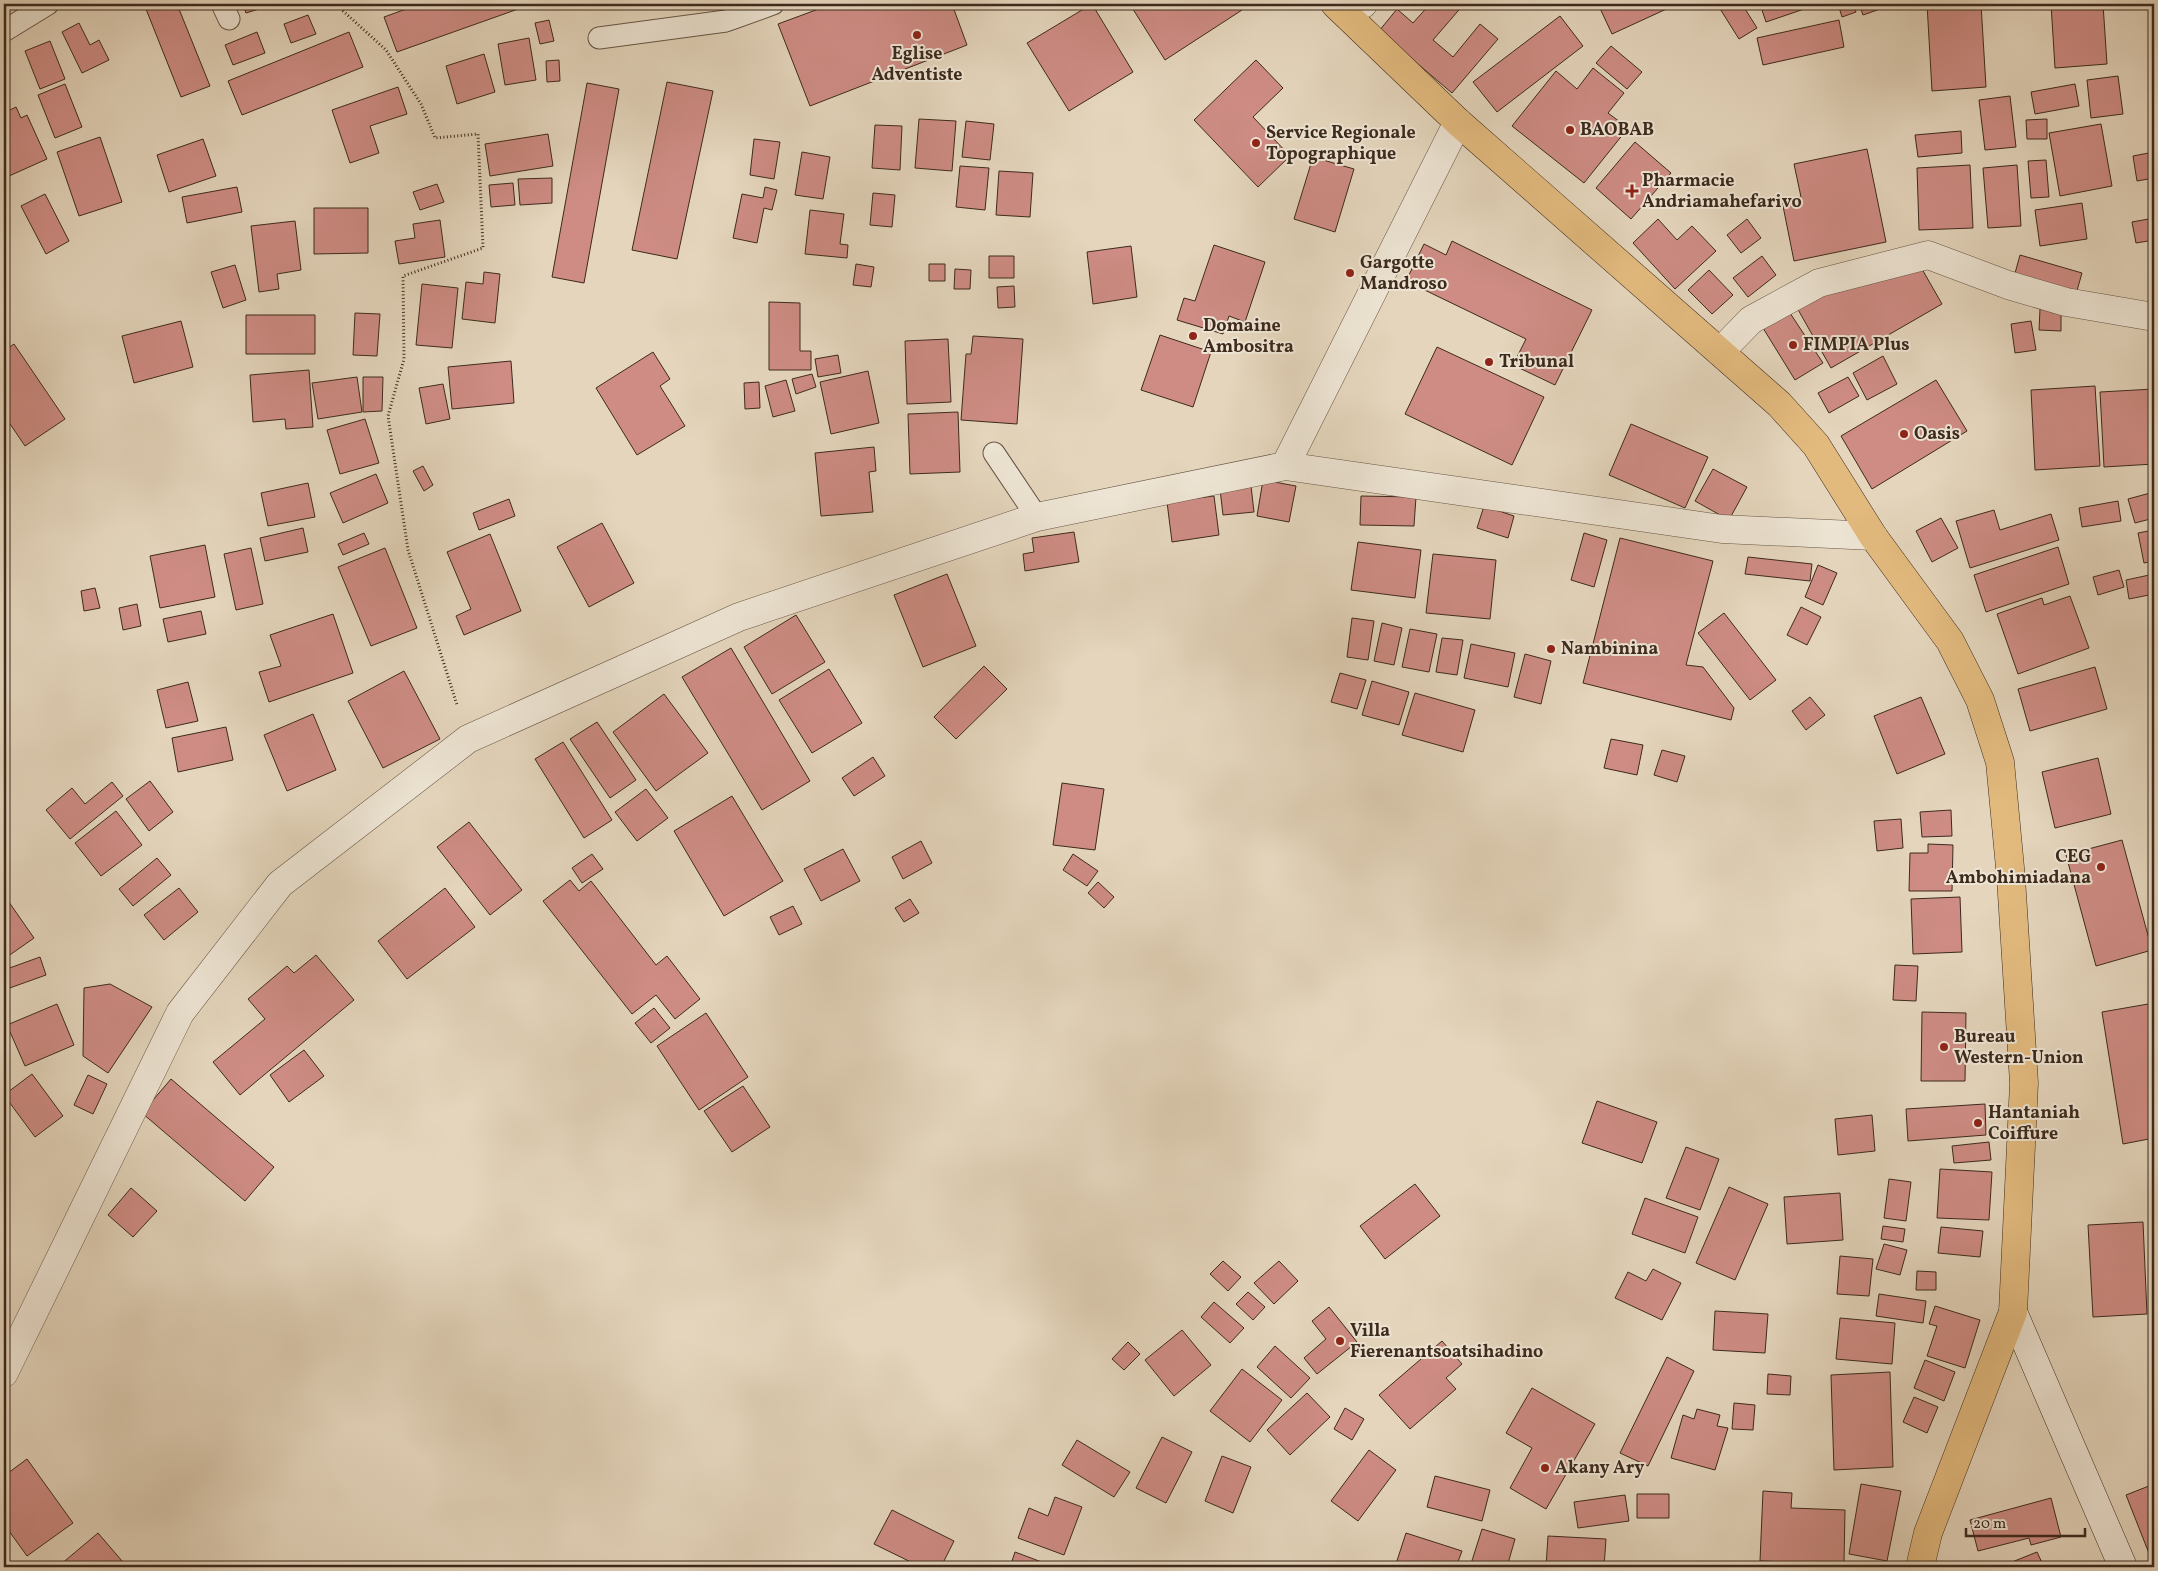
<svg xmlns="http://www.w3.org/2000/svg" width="2158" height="1571" font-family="Vollkorn,serif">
<rect width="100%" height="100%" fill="#e4d5bc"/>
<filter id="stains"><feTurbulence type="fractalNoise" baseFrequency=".004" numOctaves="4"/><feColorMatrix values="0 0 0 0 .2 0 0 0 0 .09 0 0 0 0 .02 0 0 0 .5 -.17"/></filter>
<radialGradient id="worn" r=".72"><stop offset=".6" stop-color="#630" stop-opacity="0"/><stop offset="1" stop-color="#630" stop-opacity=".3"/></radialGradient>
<path fill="#ce8c84" stroke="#3d2a1d" d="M144 4H177L210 86 181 97Z
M243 4H275L246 13Z
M420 4H520L521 8 397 52 384 17Z
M832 4H952L967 45 810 106 778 24Z
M1092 4 1133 72 1069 111 1027 43Z
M1134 4H1238L1242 10 1165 60 1131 6Z
M1430 4H1464L1433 40 1453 57 1480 24 1498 39 1452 93 1379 31 1397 9 1413 23Z
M1598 4H1672L1673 6 1612 34Z
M1717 4H1742L1757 28 1739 39Z
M1760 4H1819L1766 22Z
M1838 4H1853L1856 12 1842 17Z
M1859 4H1885L1886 7 1863 15Z
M1927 4H1981L1986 87 1932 91Z
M2051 4H2103L2107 64 2055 68Z
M308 15 316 34 291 43 284 24Z
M1560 16 1583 46 1497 112 1473 82Z
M549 20 554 41 540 44 535 23Z
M1839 20 1844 47 1763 65 1757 38Z
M79 23 90 45 99 40 109 60 82 73 62 32Z
M257 32 265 53 233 65 225 45Z
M349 32 363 67 242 115 228 81Z
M529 38 536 80 505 85 498 44Z
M50 41 65 79 40 89 25 51Z
M1611 46 1642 72 1627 89 1596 63Z
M484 54 495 92 457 104 446 66Z
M559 60 560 81 547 82 546 61Z
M1256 60 1283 88 1253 117 1290 156 1258 187 1194 120Z
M1593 68 1624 93 1608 113 1628 128 1584 183 1512 126 1556 71 1577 89Z
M2118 76 2123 114 2091 118 2087 80Z
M667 82 713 91 677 259 632 250Z
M587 83 619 89 584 283 552 277Z
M65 84 82 127 55 138 38 95Z
M2075 84 2079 106 2035 114 2031 92Z
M398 87 407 114 370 126 379 153 350 163 332 110Z
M2010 96 2016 147 1985 150 1979 100Z
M16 107 21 118 27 115 47 159 9 176 4 164V113Z
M919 119 956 121 952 171 915 168Z
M2047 119V139H2027L2026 120Z
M966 121 994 124 990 160 962 157Z
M2101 124 2112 186 2060 196 2049 133Z
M875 125 902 126 900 170 872 168Z
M1961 131 1962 153 1918 157 1915 135Z
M548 134 553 166 490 176 485 144Z
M100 137 122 202 79 216 57 152Z
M203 139 216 176 169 192 157 155Z
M754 139 780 142 774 179 750 175Z
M1635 142 1671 173 1631 219 1596 188Z
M1867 149 1886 242 1794 261 1782 201 1801 197 1794 164Z
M802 152 830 157 823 199 795 195Z
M2154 152V178L2137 181 2133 156Z
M1313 157 1354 169 1335 232 1294 219Z
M2046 160 2049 197 2031 198 2028 161Z
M1970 165 1973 228 1919 230 1917 168Z
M2017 165 2021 226 1988 228 1983 168Z
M960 166 989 168 985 210 956 207Z
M999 171 1033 173 1030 217 996 215Z
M552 178V203L520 205 518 179Z
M513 183 515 205 491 207 489 185Z
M437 184 444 202 420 210 413 192Z
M237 187 242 212 187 223 182 197Z
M765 187 777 190 772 210 764 208 757 243 733 238 742 194 763 198Z
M873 193 895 195 892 227 870 225Z
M45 194 69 241 46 254 21 206Z
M2082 203 2087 239 2040 246 2035 210Z
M314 208H368V253L314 254Z
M810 210 844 214 840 244 848 245 847 258 805 254Z
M2154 218V240L2136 243 2132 222Z
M1658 219 1677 240 1692 226 1716 251 1675 289 1633 243Z
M1747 219 1761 238 1741 253 1727 235Z
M440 220 445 257 399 264 395 241 415 238 413 224Z
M295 221 301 270 277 274 279 289 259 292 251 226Z
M1452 241 1592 310 1555 385 1513 365 1526 339 1406 281 1424 244 1446 255Z
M1214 245 1265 262 1245 322 1229 316 1223 334 1177 320 1184 298 1195 301Z
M1131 246 1137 297 1093 304 1087 252Z
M2020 255 2082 273 2076 294 2014 277Z
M989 256H1014V278H989Z
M1762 256 1776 275 1748 297 1733 278Z
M856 264 874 267 871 287 853 285Z
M929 264H945V281H929Z
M235 265 246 300 223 308 211 272Z
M955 269 971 270 970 289H954Z
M1922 269 1942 304 1831 368 1796 306 1827 288Z
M1709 270 1733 295 1712 314 1688 290Z
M484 272 500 274 495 323 462 319 466 282 483 284Z
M422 284 458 288 452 348 416 345Z
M1014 286 1015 307 998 308 997 287Z
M769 302 800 303V351H811V370H769Z
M2040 309H2061V331L2039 330Z
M355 313 380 314 377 356 353 355Z
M1790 313 1823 363 1795 380 1763 328Z
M246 315H315V354H246Z
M181 321 193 367 134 383 122 336Z
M2031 321 2036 350 2015 353 2011 324Z
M1160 335 1211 352 1193 407 1141 390Z
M973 336 1023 339 1017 424 961 420 966 354H971Z
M948 339 951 402 907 404 905 341Z
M14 344 65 419 25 446 4 415V351Z
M1437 347 1544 397 1512 465 1405 414Z
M653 352 670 379 660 386 685 426 637 455 596 388Z
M838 355 841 373 818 377 815 359Z
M1883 356 1897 384 1867 400 1853 373Z
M511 361 514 403 452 409 448 367Z
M309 370 313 427 286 429 285 419 253 422 250 375Z
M868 371 879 423 831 434 820 382Z
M812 374 816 387 796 394 792 379Z
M357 377 362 412 318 419 312 383Z
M363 377H383L382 411 363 412Z
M1848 377 1859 396 1829 413 1818 393Z
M786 380 795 411 773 417 765 386Z
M1936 380 1967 431 1872 489 1841 436Z
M759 382 760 408 745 409 744 383Z
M443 384 450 419 426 424 419 388Z
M2095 386 2100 466 2035 470 2031 390Z
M2154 389V464L2104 467 2100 392Z
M958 412 960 472 910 474 908 414Z
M365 419 379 463 340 474 327 430Z
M1631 424 1708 457 1685 508 1609 475Z
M874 447 876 471 869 472 873 512 821 516 815 453Z
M423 466 433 485 424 491 413 471Z
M1713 469 1747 487 1729 520 1695 501Z
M376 474 388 503 343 523 330 493Z
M1263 480 1296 486 1289 522 1257 516Z
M308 483 315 517 268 526 261 493Z
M1251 486 1254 512 1223 515 1220 489Z
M2154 492V518L2135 523 2128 499Z
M1214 496 1219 535 1172 542 1167 502Z
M1361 496 1416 497 1414 526 1360 525Z
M509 499 515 516 479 530 473 513Z
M2118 501 2121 521 2082 527 2079 508Z
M1484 506 1514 516 1508 538 1477 528Z
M1994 510 2000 530 2051 514 2059 540 1970 568 1956 521Z
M1941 518 1958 548 1932 562 1916 531Z
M602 523 634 583 589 607 557 547Z
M303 528 308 552 265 561 260 538Z
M2154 530V561L2144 563 2138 533Z
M1074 532 1079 562 1025 571 1023 554 1034 552 1032 538Z
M364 533 369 544 343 555 338 544Z
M1584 533 1607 540 1594 587 1571 580Z
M490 534 521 611 464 635 456 616 471 609 447 552Z
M1620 538 1713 561 1686 665 1703 667 1734 708 1731 720 1583 683Z
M1358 542 1421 550 1415 598 1351 590Z
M205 545 215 597 160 608 150 556Z
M2058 547 2069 584 1986 612 1974 575Z
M251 548 263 604 236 610 224 554Z
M385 548 417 628 371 646 338 567Z
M1433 554 1496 560 1490 619 1426 613Z
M1748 557 1812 564 1810 581 1745 574Z
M1818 565 1837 573 1823 605 1805 597Z
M2119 570 2124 587 2098 595 2093 577Z
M947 574 976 646 923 667 894 595Z
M2154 574V594L2129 599 2126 580Z
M95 588 100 608 84 611 81 591Z
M2070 596 2089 648 2018 674 1997 614 2042 598 2044 605Z
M137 604 141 626 123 630 119 608Z
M1801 607 1821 617 1807 645 1787 635Z
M201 611 206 634 168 642 163 619Z
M1724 613 1776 680 1750 700 1698 633Z
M333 614 353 673 269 702 259 672 281 666 270 635Z
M796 615 825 662 772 694 744 647Z
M1352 618 1374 621 1368 660 1347 657Z
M1382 623 1402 628 1394 665 1374 661Z
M1410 629 1437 634 1429 672 1402 667Z
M1442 638 1463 640 1457 675 1436 672Z
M1471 644 1515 653 1508 687 1464 678Z
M731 648 810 781 762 810 682 677Z
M1525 654 1551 661 1541 704 1514 697Z
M984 666 1007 689 956 739 934 717Z
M2095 667 2107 709 2030 731 2018 689Z
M829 669 862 723 812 753 779 700Z
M404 671 440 739 383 768 348 701Z
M1340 673 1366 680 1357 709 1331 702Z
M1372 681 1409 692 1399 725 1362 715Z
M188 682 198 721 166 728 157 690Z
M1415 693 1475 710 1463 752 1402 735Z
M664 694 708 753 656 791 613 732Z
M1810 697 1825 715 1806 730 1792 711Z
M1921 697 1945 754 1897 774 1874 716Z
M313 714 336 770 287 791 264 735Z
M597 722 636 780 610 798 570 739Z
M226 727 233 760 178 772 172 738Z
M1611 739 1643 745 1637 775 1604 768Z
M563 742 612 820 584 838 535 759Z
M1662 750 1685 756 1677 782 1654 775Z
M873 757 885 776 854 796 842 778Z
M2098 758 2111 814 2055 828 2042 772Z
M150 781 173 812 149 831 126 799Z
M112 782 123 796 70 839 46 810 72 788 85 804Z
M1062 783 1104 789 1095 850 1053 845Z
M646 789 668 818 637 841 615 812Z
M732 796 783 881 724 916 674 831Z
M1951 810 1952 836 1922 837 1920 812Z
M116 811 142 845 101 876 75 843Z
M1901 819 1903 848 1877 851 1874 821Z
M469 822 522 890 490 915 437 847Z
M2122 840 2152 950 2096 966 2066 855Z
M921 841 932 863 903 879 892 857Z
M1928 844 1953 845 1952 891H1909L1910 853H1928Z
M843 849 860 881 821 901 804 869Z
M592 854 603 869 582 883 572 868Z
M1073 854 1098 871 1087 886 1063 870Z
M157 858 171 875 133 906 119 889Z
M570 880 579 891 591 881 656 965 667 956 700 999 675 1019 656 995 632 1014 543 901Z
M1098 882 1114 897 1104 908 1088 893Z
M179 888 198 912 164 940 144 915Z
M445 888 475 927 407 979 378 941Z
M4 895 34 938 4 959Z
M1960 897 1962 952 1913 954 1911 899Z
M910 899 919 913 904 922 895 908Z
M793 906 802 924 779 935 770 917Z
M316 955 354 1000 240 1095 213 1062 265 1019 248 999 287 966 294 973Z
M40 957 46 975 4 990V970Z
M1895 965 1918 966 1916 1001 1893 1000Z
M110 984 152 1007 108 1073 83 1056 84 988Z
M2154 1003V1138L2123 1144 2102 1012Z
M57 1004 74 1045 25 1066 7 1025Z
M654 1008 670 1028 651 1043 635 1023Z
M1922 1012 1966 1013 1965 1081H1921Z
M706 1013 748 1077 699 1110 657 1046Z
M304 1050 324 1076 289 1102 270 1075Z
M32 1074 63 1116 35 1137 4 1095Z
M88 1075 107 1084 93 1114 74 1105Z
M171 1079 274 1167 245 1201 142 1113Z
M743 1086 770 1127 732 1152 704 1111Z
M1597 1101 1657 1122 1642 1163 1582 1143Z
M1985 1104 1986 1135 1908 1141 1906 1109Z
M1872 1115 1875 1151 1838 1155 1835 1119Z
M1989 1142 1991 1160 1954 1163 1952 1146Z
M1686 1147 1719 1159 1700 1210 1666 1198Z
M1940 1169 1992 1172 1989 1220 1937 1218Z
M1889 1179 1911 1182 1906 1221 1884 1218Z
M1415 1184 1440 1216 1385 1259 1360 1226Z
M1729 1187 1768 1204 1735 1280 1696 1263Z
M131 1188 157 1211 133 1237 108 1215Z
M1840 1193 1843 1240 1787 1244 1784 1197Z
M1645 1198 1698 1217 1685 1253 1632 1234Z
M2143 1222 2147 1314 2093 1317 2088 1225Z
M1883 1226 1905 1229 1903 1242 1881 1239Z
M1941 1227 1983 1231 1980 1257 1938 1253Z
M1884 1244 1907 1250 1900 1275 1876 1269Z
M1840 1256 1873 1259 1869 1296 1837 1294Z
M1223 1261 1241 1277 1228 1291 1210 1274Z
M1279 1261 1298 1281 1274 1304 1254 1283Z
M1653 1269 1681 1283 1662 1320 1615 1298 1628 1272 1646 1281Z
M1917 1271 1936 1272V1290H1916Z
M1248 1292 1265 1307 1253 1320 1236 1304Z
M1879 1294 1926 1301 1923 1323 1876 1316Z
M1214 1302 1244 1328 1230 1343 1201 1317Z
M1935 1306 1980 1320 1965 1368 1927 1356 1937 1326 1929 1324Z
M1329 1307 1357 1342 1317 1374 1304 1358 1326 1339 1312 1321Z
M1715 1311 1768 1314 1765 1353 1713 1350Z
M1840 1318 1895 1323 1892 1364 1836 1359Z
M1182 1330 1211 1365 1174 1396 1145 1360Z
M1442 1341 1462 1364 1446 1378 1456 1389 1410 1429 1379 1395Z
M1128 1342 1140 1354 1124 1370 1112 1359Z
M1275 1346 1310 1378 1291 1398 1257 1367Z
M1667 1357 1694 1371 1648 1466 1620 1453Z
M1925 1360 1955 1372 1944 1401 1914 1388Z
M1242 1369 1282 1400 1250 1442 1210 1411Z
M1890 1372 1893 1467 1834 1470 1831 1375Z
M1768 1374 1791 1376 1790 1395 1767 1394Z
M1532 1388 1595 1424 1546 1509 1510 1488 1532 1448 1506 1433Z
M1307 1393 1330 1417 1290 1455 1267 1430Z
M1914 1397 1938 1407 1927 1433 1903 1422Z
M1734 1403 1755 1405 1753 1430 1732 1429Z
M1345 1408 1364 1419 1352 1440 1334 1429Z
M1697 1409 1720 1415 1717 1426 1728 1428 1715 1470 1671 1458 1683 1415 1694 1419Z
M1162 1437 1192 1452 1166 1503 1136 1488Z
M1077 1440 1130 1472 1114 1497 1062 1465Z
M1369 1450 1396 1470 1358 1521 1331 1501Z
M1222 1456 1251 1467 1233 1513 1205 1501Z
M27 1459 73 1523 27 1556 4 1524V1476Z
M1435 1476 1490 1490 1482 1521 1427 1507Z
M1861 1484 1901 1491 1887 1561 1849 1554Z
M2154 1484V1566L2126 1495Z
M1763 1491 1792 1493 1791 1508 1845 1510 1844 1564 1760 1561Z
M1637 1494H1669V1518H1637Z
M1625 1495 1629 1521 1578 1528 1574 1502Z
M1055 1497 1082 1507 1064 1555 1018 1538 1029 1508 1048 1516Z
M2051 1498 2061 1537 2031 1545 2029 1538 1978 1551 1970 1520Z
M892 1510 954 1541 941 1567H921L874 1544Z
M1482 1529 1515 1539 1507 1567H1470Z
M98 1533 122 1561 114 1567H62L60 1565Z
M1406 1533 1462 1551 1456 1567H1395Z
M1548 1536 1606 1539 1604 1567H1546Z
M1015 1552 1055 1567H1010Z
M2037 1552 2044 1567H2009L2007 1564Z"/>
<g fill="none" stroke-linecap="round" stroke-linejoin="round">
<g stroke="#675545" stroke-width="23">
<path id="lane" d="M222 4 229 19
M4 31 48 4
M599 38 726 21 773 4
M994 453 1037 517"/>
</g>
<g stroke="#675545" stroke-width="29">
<path id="street" d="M1345 12 1363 4
M1720 352 1751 320 1819 283 1928 255 2008 285 2066 302 2154 317
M1285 466 1458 122
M4 1373 180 1013 280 884 468 739 739 617 1037 517 1285 466 1722 529 1873 536"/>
</g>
<g stroke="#3d2a1d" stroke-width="29">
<path id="secondary" d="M2013 1312 2123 1567"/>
</g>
<g stroke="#3d2a1d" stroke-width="29">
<path id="primary" d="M1335 4 1458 122 1779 404 1816 445 1873 536 1950 641 1980 700 2000 762 2011 878 2024 1083 2013 1312 1928 1533 1920 1567"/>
</g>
<path stroke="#3d2a1d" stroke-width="3" stroke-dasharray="1 2.5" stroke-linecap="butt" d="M342 4V10L386 50 421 104 435 138 478 134 483 248 403 276 404 359 388 416 408 550 457 705"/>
<use href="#lane" stroke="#ede4d3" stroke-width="21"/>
<use href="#street" stroke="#ede4d3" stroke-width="28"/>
<use href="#secondary" stroke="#ede4d3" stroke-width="28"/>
<use href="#primary" stroke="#e2ba7e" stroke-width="28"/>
</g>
<g fill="#8f2418" stroke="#ede4d3" stroke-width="2">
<circle cx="917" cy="35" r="5"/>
<circle cx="1570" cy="130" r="5"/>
<circle cx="1256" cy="143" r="5"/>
<path d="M1629.5 183.5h5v5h5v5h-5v5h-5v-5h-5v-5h5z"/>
<circle cx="1350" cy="273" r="5"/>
<circle cx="1193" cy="336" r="5"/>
<circle cx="1793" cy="345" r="5"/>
<circle cx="1489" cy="362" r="5"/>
<circle cx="1904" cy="434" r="5"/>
<circle cx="1551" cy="649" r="5"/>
<circle cx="2101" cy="867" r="5"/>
<circle cx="1944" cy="1047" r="5"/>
<circle cx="1978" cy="1123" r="5"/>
<circle cx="1340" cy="1341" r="5"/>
<circle cx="1545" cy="1468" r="5"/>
</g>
<g text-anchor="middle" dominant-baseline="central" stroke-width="4" stroke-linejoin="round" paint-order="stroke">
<g font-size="18" font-weight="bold" fill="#3d2a1d" stroke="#ede4d3" text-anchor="start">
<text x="917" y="54" text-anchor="middle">Eglise<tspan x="917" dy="21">Adventiste</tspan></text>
<text x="1580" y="130">BAOBAB</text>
<text x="1266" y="133">Service Regionale<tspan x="1266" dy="21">Topographique</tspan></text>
<text x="1642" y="181">Pharmacie<tspan x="1642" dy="21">Andriamahefarivo</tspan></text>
<text x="1360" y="263">Gargotte<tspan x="1360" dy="21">Mandroso</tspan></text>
<text x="1203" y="326">Domaine<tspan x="1203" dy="21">Ambositra</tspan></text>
<text x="1803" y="345">FIMPIA Plus</text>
<text x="1499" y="362">Tribunal</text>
<text x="1914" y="434">Oasis</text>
<text x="1561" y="649">Nambinina</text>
<text x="2091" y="857" text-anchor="end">CEG<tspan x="2091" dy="21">Ambohimiadana</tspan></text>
<text x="1954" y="1037">Bureau<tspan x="1954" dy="21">Western-Union</tspan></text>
<text x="1988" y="1113">Hantaniah<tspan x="1988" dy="21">Coiffure</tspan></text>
<text x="1350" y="1331">Villa<tspan x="1350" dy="21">Fierenantsoatsihadino</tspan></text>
<text x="1555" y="1468">Akany Ary</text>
</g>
</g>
<rect width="2158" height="1571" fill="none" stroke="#e4d5bc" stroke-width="20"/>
<rect x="5" y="5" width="2148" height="1561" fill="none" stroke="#3d2a1d" stroke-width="2.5"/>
<rect x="10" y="10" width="2138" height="1551" fill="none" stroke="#3d2a1d"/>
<path d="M1966 1528v8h119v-8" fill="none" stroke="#3d2a1d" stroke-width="2.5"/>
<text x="1973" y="1528" font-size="15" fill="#3d2a1d" stroke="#ede4d3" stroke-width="4" paint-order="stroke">20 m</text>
<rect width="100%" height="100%" filter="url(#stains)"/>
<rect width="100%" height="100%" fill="url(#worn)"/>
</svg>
